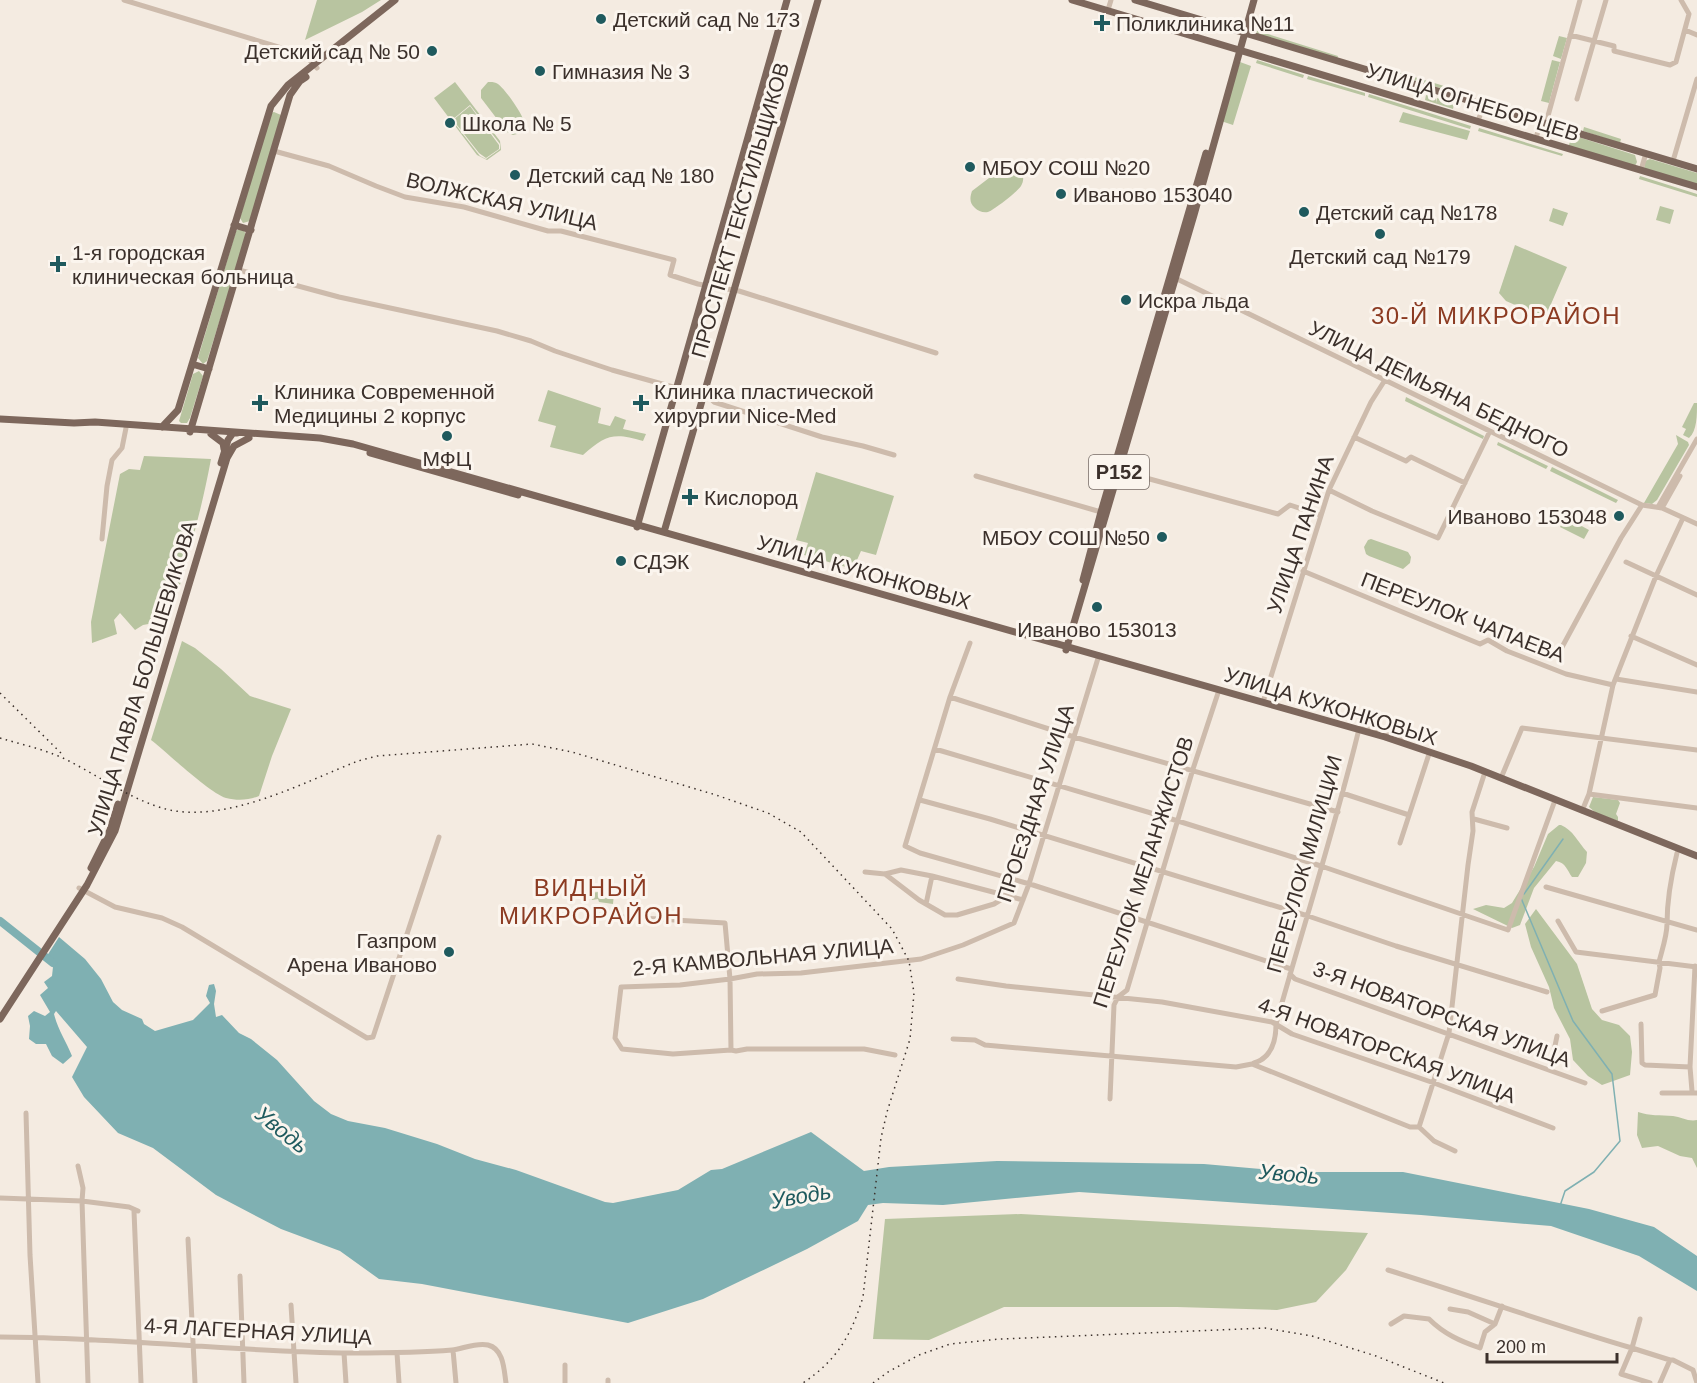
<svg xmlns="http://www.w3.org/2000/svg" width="1697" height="1383" font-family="Arial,sans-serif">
<rect width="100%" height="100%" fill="#f4ebe1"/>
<path fill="#b8c4a0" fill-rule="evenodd" d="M317 0H381L362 12 305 40Z
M1255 30 1338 56 1337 59 1254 33Z
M1559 36 1567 38 1561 59 1553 56Z
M1257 60 1304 75 1303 78 1256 63Z
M1552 60 1560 62 1549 103 1541 101Z
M1240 62 1251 66 1233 125 1221 121Z
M1378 66 1464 92 1463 95 1377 69Z
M1308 76 1365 93V96L1307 79Z
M455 82 500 141 501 150 487 160 477 155 434 98ZM470 105 500 144V149L486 159 480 156 452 120Z
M488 82C493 82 494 82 498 84 506 90 524 116 525 125L521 133 513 135 507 132 481 98V90Z
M1369 94 1471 126 1470 129 1368 97Z
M1426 95 1436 98V103L1437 98 1454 104 1453 109 1425 100Z
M1500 103 1546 116 1545 119 1500 105Z
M470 106 499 145V149L486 158 479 153 453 120Z
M274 112 281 115 250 221 243 223 240 218 271 113Z
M1403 112 1470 131 1467 140 1399 122Z
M1584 127 1621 139 1620 143 1583 131Z
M1479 128 1563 154 1562 156 1478 131Z
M1572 135 1635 155 1637 162 1635 166 1568 148Z
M1650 159 1697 173V186L1644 169 1645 161Z
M1006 165C1017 164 1028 174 1021 186 1018 191 994 210 988 212 983 213 978 211 975 208 969 203 970 197 972 191Z
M1640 176 1697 194V197L1639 179Z
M1660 206 1674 210 1670 224 1656 220Z
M1553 208 1568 213 1563 226 1549 221Z
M239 229 244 230 246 236 207 361 203 364 198 358 236 231Z
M1515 245 1567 267 1545 318 1506 301 1499 293Z
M199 371 203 376 190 418 187 423H181L179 421 193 374Z
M548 390 601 408 598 423 610 426 615 416 626 420 623 429 646 434 643 441C614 432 605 435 583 455L550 447 556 426 538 421Z
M1406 397 1484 436 1483 439 1405 401Z
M1694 403H1697C1697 415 1697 431 1689 438L1683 435 1686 429 1682 427Z
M1676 435 1688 442 1689 445 1657 500 1652 504 1644 503 1678 444Z
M1498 442 1548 466 1546 469 1497 445Z
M144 456 211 459C201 514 185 567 170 620L143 625 135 630 120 613 114 620 117 634 92 643 91 622 120 474 129 469 140 470Z
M1552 467 1618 500 1616 503 1550 471Z
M816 472 894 496 876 555 861 551 853 569 804 555 808 543 796 540Z
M1565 517 1589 530 1584 539 1560 527Z
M1371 539 1408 552 1411 557 1410 563 1403 569 1369 556 1366 554 1364 547 1368 540Z
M182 641 195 648 221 669 250 696 291 709 272 756 259 796C249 800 238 801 226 798 208 792 168 753 151 740Z
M1593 797 1618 800 1620 803 1616 814 1618 817V821L1596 813 1589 807Z
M1559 825H1561C1573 830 1578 842 1587 852L1586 863 1578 877H1572C1567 870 1566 863 1556 861L1534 888 1520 925 1512 928 1473 909 1486 905 1504 908 1512 903 1534 867 1548 834Z
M598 892 599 895 614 893 613 904 599 902 598 899 592 900 591 893Z
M1536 909 1577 964 1592 1009 1602 1020 1619 1025 1630 1036 1632 1052 1630 1075 1602 1085 1588 1076 1573 1060 1570 1039 1554 1008 1549 987 1531 947 1525 924Z
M1638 1112C1650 1116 1660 1115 1673 1116 1681 1117 1689 1122 1697 1120V1168L1692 1158 1680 1156 1658 1146 1642 1148 1637 1135Z
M1021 1214 1368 1233 1346 1270 1316 1302 1277 1310 1177 1307H1004L929 1340 873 1339 885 1219Z"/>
<path fill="#7fb0b2" d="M59 937 85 959 101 979 113 1002 122 1010 142 1019 144 1024 155 1031 193 1020 210 1003 206 996 209 985 214 984 216 991 214 1004 216 1017 222 1015 239 1033 251 1039 277 1060 314 1101 331 1114 348 1121 385 1128 437 1144 475 1159 516 1170 605 1202 613 1203 678 1190 711 1170 722 1169 811 1132 864 1171 889 1167 997 1161 1204 1164 1296 1172H1403L1589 1209 1654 1227 1697 1256V1291L1639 1256 1551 1226 1421 1215 1079 1192 943 1205 883 1203 868 1205 858 1221 807 1249 703 1299 628 1323 422 1284 379 1279 340 1251 281 1229 216 1195 153 1148 118 1133 84 1097 72 1077 87 1047 56 1011 54 1014C58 1030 66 1041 72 1056L63 1064 52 1056 46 1044H36L29 1039 30 1026 28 1016 34 1011 45 1016 50 1012 40 995 48 988 44 982 52 976 53 967 45 959Z"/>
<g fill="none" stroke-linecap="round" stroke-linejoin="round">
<path stroke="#7fb0b2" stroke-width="1.5" d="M1524 894 1563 839
M1521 898 1573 1021 1612 1074 1620 1141 1594 1172 1565 1191 1560 1206"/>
<path stroke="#7fb0b2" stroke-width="8" d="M0 921 53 963"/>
<path stroke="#cdbbac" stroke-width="5" d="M124 0 298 53 305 55 317 68
M1108 10 1111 0
M1685 30 1697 35
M1570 35 1614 46V51L1670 65 1676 62 1689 14 1681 0
M1577 99 1606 0
M1478 121 1484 104
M1546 123 1580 0
M1536 138 1541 121
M274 151 329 166 376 186 405 197 464 207 548 231H561L674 260 670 275 698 284 739 291 936 353
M1673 161 1697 79
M1641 170 1646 153
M239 270 339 297 497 331 531 341 555 351 612 370 709 397 714 402 822 437 863 446 894 455
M1173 277 1642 505 1662 508 1697 524
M1354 437 1406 461 1411 457 1465 483
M976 476 1101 512
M1117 478H1146L1278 514 1290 505 1320 515
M1329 490 1372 511 1438 538 1490 431
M1658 507 1697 439
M1662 508 1680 476
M102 539 107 486 112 460 122 448 126 428
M1626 562 1697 595
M1303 571 1480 644 1488 640 1507 651 1566 674 1613 685
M1631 636 1697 665
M970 643 950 697 905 846 920 853 1033 885 1291 969
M1561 649 1621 538 1642 505
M1616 679 1697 692
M950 697 1074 737 1338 812
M1263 702 1329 490 1371 402 1385 380
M1359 730 1363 726 1398 737 1403 742
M935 749 1178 821 1321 866 1508 930 1554 803
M1501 778 1522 728 1697 750
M1342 793 1409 815
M1589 794 1697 808
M920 800 990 819 1308 916 1396 946 1547 992
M1582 811 1589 794 1613 685 1656 576 1683 518
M1474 819 1507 828
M1400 843 1429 754
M865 872 885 874 901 870 932 876 1023 900
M885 874 919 900 945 915H957L994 904 1007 896
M1546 887 1697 930
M79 888 115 907 162 918 182 927 367 1038 373 1037 439 837
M926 904 932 876
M624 917 725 923 730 979 731 1050
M1558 921 1576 952 1697 967
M1290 974 1295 979 1585 1083
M958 979 1006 986 1162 1002 1272 1022 1292 1034 1434 1083 1553 1128
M1602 1011 1655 995 1660 968 1659 962C1662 950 1667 936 1667 924 1667 899 1671 877 1677 853
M1641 1024 1642 1063 1645 1065 1690 1067
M953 1039 975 1040 985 1045 1236 1067 1252 1064 1410 1127H1419L1434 1141 1455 1151
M895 1055 864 1049H747L736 1051 731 1050 673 1054 622 1049 615 1038 621 987 680 985 730 979 757 974 801 973 921 959 963 945 1014 923 1029 884 1099 655
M1254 1063C1271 1058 1276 1042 1276 1024 1303 927 1334 831 1358 733
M1550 1070 1557 1036
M1692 1091 1690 1067 1695 966
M1662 1093H1697
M1110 1099 1114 1005 1118 997 1127 990 1193 769 1218 693
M26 1113 30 1255 38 1383
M1419 1127 1449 1033 1468 865 1473 831 1472 812 1484 775
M78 1166 83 1188 82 1201 88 1383
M0 1198 82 1201 129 1207 138 1211
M134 1211 141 1383
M188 1239 195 1383
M1388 1270C1469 1295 1550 1324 1632 1348L1621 1374 1650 1383
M240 1276 244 1383
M291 1305 296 1383
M1450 1309 1468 1312 1495 1324
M1640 1319 1632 1348 1670 1360
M1391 1324 1404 1316 1429 1319C1444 1334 1460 1341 1480 1348L1485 1332 1495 1324 1502 1306
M0 1337C117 1337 234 1352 351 1353 385 1353 418 1353 452 1350 462 1349 477 1342 488 1345 504 1349 504 1370 506 1383
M453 1350 456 1383
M344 1353 346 1383
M397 1353 399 1383
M565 1365V1383
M608 1380V1383
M1660 1383 1670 1360H1673L1693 1370 1697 1383"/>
<path stroke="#7d675c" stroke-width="7" d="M1072 0 1697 187
M1135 0 1697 169
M234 225 251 230
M192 364 209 369
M0 419 74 423 95 422 320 438 353 444 1385 737 1471 766 1697 856
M162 427 178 410 271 106 288 85 395 0
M190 432 290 95 300 81 306 77
M211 434 223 443 224 449
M370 453 518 495
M221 463 228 440 233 433H237
M637 527 787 0
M664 532 818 0
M1083 580 1101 512 1206 153
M1066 650 1194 215 1254 0
M91 868 110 830 118 804
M0 1019 87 885 115 831 227 458 234 446 249 438"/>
<path stroke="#3b302b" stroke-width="1.5" stroke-dasharray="1.5 4.5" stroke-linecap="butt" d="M0 693 63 755
M0 738C23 745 48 750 69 761 100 777 129 798 162 808 222 826 302 783 358 761L377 756 532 744 572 752 716 795 768 813 801 832 892 929 909 961 914 993 910 1039 887 1112 881 1138 863 1297C851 1336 837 1360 803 1383
M873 1383 888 1372 919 1355 950 1344 1000 1339 1265 1328 1312 1336 1376 1356 1444 1383"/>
</g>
<g fill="#1f5a5e" stroke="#fbf5ee" stroke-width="2">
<circle cx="601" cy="19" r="6"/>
<path d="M1099 14h6v6h6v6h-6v6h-6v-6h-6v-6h6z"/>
<circle cx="432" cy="51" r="6"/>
<circle cx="540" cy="71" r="6"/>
<circle cx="450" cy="123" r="6"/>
<circle cx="970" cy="167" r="6"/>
<circle cx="515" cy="175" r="6"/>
<circle cx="1061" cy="194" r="6"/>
<circle cx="1304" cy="212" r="6"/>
<circle cx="1380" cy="234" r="6"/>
<path d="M55 255h6v6h6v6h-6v6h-6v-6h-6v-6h6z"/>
<circle cx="1126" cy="300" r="6"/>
<path d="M257 394h6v6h6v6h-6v6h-6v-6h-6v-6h6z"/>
<path d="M638 394h6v6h6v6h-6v6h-6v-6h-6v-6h6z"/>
<circle cx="447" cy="436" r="6"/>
<path d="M687 488h6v6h6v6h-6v6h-6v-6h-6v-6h6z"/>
<circle cx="1619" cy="516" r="6"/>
<circle cx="1162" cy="537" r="6"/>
<circle cx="621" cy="561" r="6"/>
<circle cx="1097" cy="607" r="6"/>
<circle cx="449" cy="952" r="6"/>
</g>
<g text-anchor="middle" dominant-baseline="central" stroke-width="6" stroke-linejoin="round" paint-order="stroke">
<rect fill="#fbf5ee" stroke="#756b66" stroke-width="1.5" x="1089" y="455" width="60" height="34" rx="4.5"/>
<g font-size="20" font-weight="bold" fill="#3b302b">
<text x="1119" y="472">Р152</text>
</g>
<g font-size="21" fill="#3b302b" stroke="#fbf5ee" text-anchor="start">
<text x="613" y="19">Детский сад № 173</text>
<text x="1116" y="23">Поликлиника №11</text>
<text x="420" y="51" text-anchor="end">Детский сад № 50</text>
<text x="552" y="71">Гимназия № 3</text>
<text x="462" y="123">Школа № 5</text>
<text x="982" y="167">МБОУ СОШ №20</text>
<text x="527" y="175">Детский сад № 180</text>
<text x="1073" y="194">Иваново 153040</text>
<text x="1316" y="212">Детский сад №178</text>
<text x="72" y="252">1-я городская<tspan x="72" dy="24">клиническая больница</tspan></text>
<text x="1380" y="256" text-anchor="middle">Детский сад №179</text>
<text x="1138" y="300">Искра льда</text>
<text x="274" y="391">Клиника Современной<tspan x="274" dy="24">Медицины 2 корпус</tspan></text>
<text x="654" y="391">Клиника пластической<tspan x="654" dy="24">хирургии Nice-Med</tspan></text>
<text x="447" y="458" text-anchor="middle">МФЦ</text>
<text x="704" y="497">Кислород</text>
<text x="1607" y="516" text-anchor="end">Иваново 153048</text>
<text x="1150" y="537" text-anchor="end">МБОУ СОШ №50</text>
<text x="633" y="561">СДЭК</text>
<text x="1097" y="629" text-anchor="middle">Иваново 153013</text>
<text x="437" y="940" text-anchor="end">Газпром<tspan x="437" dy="24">Арена Иваново</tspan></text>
</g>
<g font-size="21" fill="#3b302b" stroke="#fbf5ee">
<text transform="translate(1473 102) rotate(17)">УЛИЦА ОГНЕБОРЦЕВ</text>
<text transform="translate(502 201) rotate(13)">ВОЛЖСКАЯ УЛИЦА</text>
<text transform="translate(740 210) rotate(-74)">ПРОСПЕКТ ТЕКСТИЛЬЩИКОВ</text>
<text transform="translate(1439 389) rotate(26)">УЛИЦА ДЕМЬЯНА БЕДНОГО</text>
<text transform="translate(1300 534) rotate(-71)">УЛИЦА ПАНИНА</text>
<text transform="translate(864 572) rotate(16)">УЛИЦА КУКОНКОВЫХ</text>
<text transform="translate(1463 617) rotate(21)">ПЕРЕУЛОК ЧАПАЕВА</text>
<text transform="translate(142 678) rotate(-73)">УЛИЦА ПАВЛА БОЛЬШЕВИКОВА</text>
<text transform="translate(1331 706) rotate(17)">УЛИЦА КУКОНКОВЫХ</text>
<text transform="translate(1035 803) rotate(-72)">ПРОЕЗДНАЯ УЛИЦА</text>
<text transform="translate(1304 864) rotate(-74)">ПЕРЕУЛОК МИЛИЦИИ</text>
<text transform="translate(1143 872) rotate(-72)">ПЕРЕУЛОК МЕЛАНЖИСТОВ</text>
<text transform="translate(763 957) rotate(-5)">2-Я КАМВОЛЬНАЯ УЛИЦА</text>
<text transform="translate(1442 1014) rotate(20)">3-Я НОВАТОРСКАЯ УЛИЦА</text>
<text transform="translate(1387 1050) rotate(20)">4-Я НОВАТОРСКАЯ УЛИЦА</text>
<text transform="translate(258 1331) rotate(3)">4-Я ЛАГЕРНАЯ УЛИЦА</text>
</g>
<g font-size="22" font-style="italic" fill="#1f5a5e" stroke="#fbf5ee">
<text transform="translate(282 1130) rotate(39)">Уводь</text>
<text transform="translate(1289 1174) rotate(5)">Уводь</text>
<text transform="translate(801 1196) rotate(-10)">Уводь</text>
</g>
<g font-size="24" letter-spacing="1.5" fill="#8c3b22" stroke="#fbf5ee">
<text x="1496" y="315">30-Й МИКРОРАЙОН</text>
<text x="591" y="887">ВИДНЫЙ<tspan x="591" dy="28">МИКРОРАЙОН</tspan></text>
</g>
</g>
<path d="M1487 1353v9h130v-9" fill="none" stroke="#3b302b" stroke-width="3"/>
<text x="1496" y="1353" font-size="18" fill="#3b302b" stroke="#fbf5ee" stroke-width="4.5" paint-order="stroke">200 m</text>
</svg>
